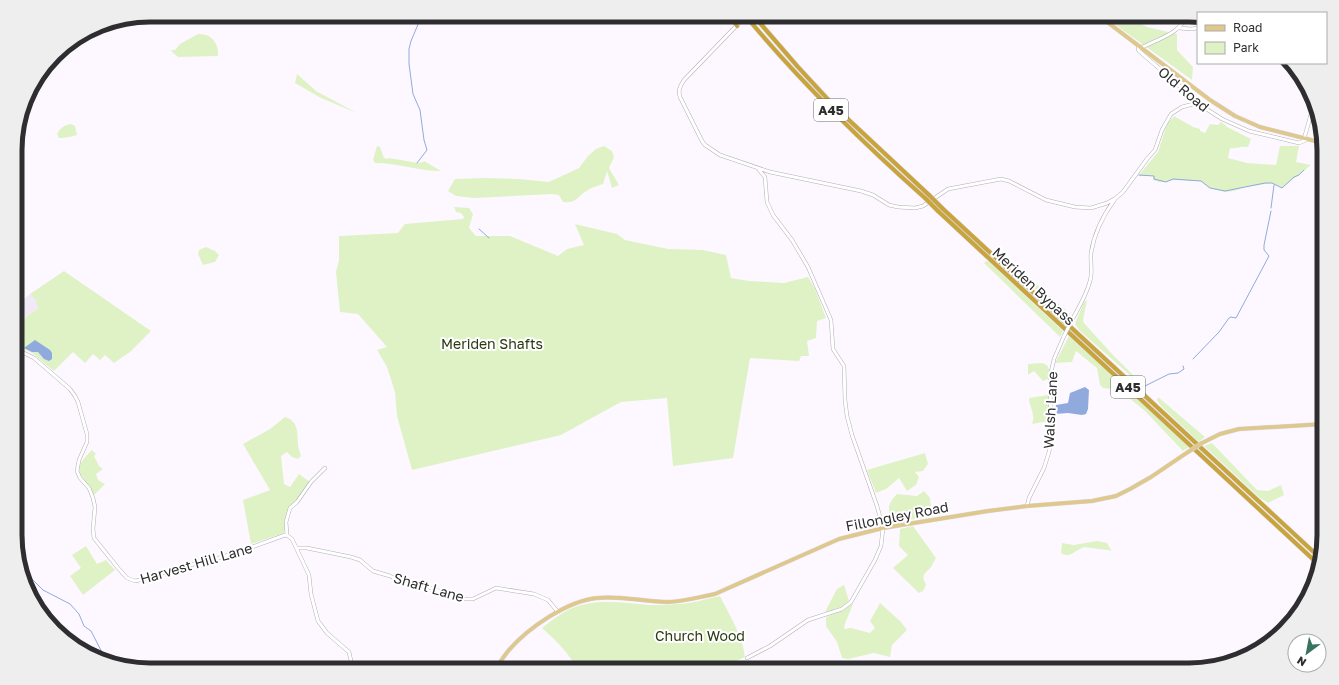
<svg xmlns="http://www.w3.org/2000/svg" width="1339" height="685" font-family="'Golos Text',sans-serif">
<rect width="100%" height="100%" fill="#fdf8ff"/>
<path fill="#f2e9f6" d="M30 294 38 301 39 308 28 315 19 327 16 318V306Z"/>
<path fill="#dff2c6" d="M1102 15H1125L1147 27 1177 34V50L1193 67 1192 80Z
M198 34C212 33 219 44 218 56L178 57 173 53 171 50H175L180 44Z
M297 74 316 91 357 113 321 98 295 83Z
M1174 116 1193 127 1200 129V131L1205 133 1210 124 1218 125 1221 122 1224 124 1227 127 1251 139 1248 147C1241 146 1236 149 1230 148L1228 158 1247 163 1276 165 1280 146H1299L1296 162 1311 165 1282 188 1272 183 1246 187 1234 191 1225 192 1209 188 1201 181 1173 180 1166 182H1159L1153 180V176H1138L1158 152 1167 124Z
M71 124 75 126 77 135C71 137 65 138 59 138L57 134C60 128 64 125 71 124Z
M377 146 380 147 384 158 387 159 389 158 418 163 423 162 424 161 441 171C419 171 397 163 375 163L373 160Z
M604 146 612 151 614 157 609 168 619 185 612 188 607 171 603 184C598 186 592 187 588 190 577 196 577 204 563 202L559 195 552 194 474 198 456 196 448 191 455 179 484 178 519 179 549 182 579 168 588 156 596 149Z
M454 207 469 208 473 214 469 228 476 236H510L558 256 567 249 584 245 575 224 617 234 625 240 668 249 703 250 726 255 731 278 749 281 784 283 808 277 815 289 826 318 817 321 816 338 807 341 809 356H801L799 361 750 358 733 458 673 466 667 398 621 402 561 435 412 470 397 416 395 392 387 367 377 350 387 347 358 314 340 312 336 272 339 260V236L398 233 405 224 463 219 464 217 461 213 456 212Z
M206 247 215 251 219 255 215 262 203 265 198 254 199 250Z
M986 261 989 262 1063 331 1060 337 984 263Z
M64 271 151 331 130 352 114 363 105 355 100 360 93 354 85 363 73 352 54 371 32 353 16 345V331L28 315 39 308 36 303 37 301 30 294Z
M1031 279 1070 314 1069 320 1030 285 1029 282Z
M1087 300 1083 320 1084 323 1112 354 1134 376 1132 377 1079 330 1075 324 1076 321 1084 302Z
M1069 336 1189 447 1183 451 1145 411 1112 384V389L1103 388 1100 385 1097 368 1076 351 1072 362 1055 363Z
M1042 363 1047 365 1050 371 1048 379 1043 381 1034 371 1028 375V364Z
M1049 395V421L1032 424C1036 414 1029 407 1029 398Z
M1158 397 1205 437 1199 442 1161 406 1157 400Z
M285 417C299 422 297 432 298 444 298 448 300 452 301 456L298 459 292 457 287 452 281 456 284 484 290 487 299 474 310 482 297 500 289 507 284 533 251 544 243 500 270 490 243 444 270 429Z
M1212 443 1257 490 1268 491 1281 485 1284 495 1268 503 1260 498 1204 446Z
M92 450 96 454 94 456 99 466 103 469 96 474 98 480 105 484 94 495C83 472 68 473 92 450Z
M925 453 928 464 923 471 915 472 919 477 916 485 907 491 899 478 886 489 876 493 867 470Z
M924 491 930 498 932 517 891 522C888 509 887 504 897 494L917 496Z
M913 526 936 558C934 561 933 564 931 567 924 575 921 574 926 585L923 591 919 593 893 568 908 555 899 546 900 529Z
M1097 541 1107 543 1111 550 1115 551 1084 547C1075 550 1071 559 1061 553L1062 543 1074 545Z
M86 546 97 564 106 560 115 570 83 595 70 576 81 568 72 555Z
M844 585 849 601 845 605 826 613V610L837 589Z
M720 596C729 615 743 636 745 657 730 664 714 668 697 670H577C570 653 555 640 542 628 551 621 560 614 570 609 595 598 623 603 649 605 659 605 668 605 677 604 691 604 706 599 720 596Z
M853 603C851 612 845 620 844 629L851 628 870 633 875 628 870 621 880 603 901 622 907 630 892 645 890 657 874 653 848 659 842 658 837 642 826 626V617L843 610Z"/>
<path fill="#90aade" d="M35 340 50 350 52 353V359L49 361 44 359 38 352H32L24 348Z
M1085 387 1089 390 1088 409 1086 414 1082 415 1068 413 1055 414 1056 405 1068 403 1070 393Z"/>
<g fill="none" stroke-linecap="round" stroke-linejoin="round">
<path stroke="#90aade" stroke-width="1" d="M417 163 427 150 424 140 420 110 413 94 409 64V49L411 41 422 15
M1139 175 1154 176V179L1166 182 1173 179 1201 181 1210 188 1225 191 1265 183H1272L1282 188 1294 177 1299 175 1304 170
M1271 208 1274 185
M479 229 489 238
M1193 359 1219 332 1229 318 1231 317 1236 318 1269 256 1264 250V245L1271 211
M1145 386 1169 374 1178 373 1184 369 1183 366
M1114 396 1122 393
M25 575 32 579 43 590 70 604 79 614 84 626 91 631 106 660"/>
<g stroke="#b3afb5" stroke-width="4">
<path id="minor" d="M741 21 684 80C680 86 678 90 680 97L702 141 705 145 720 155 770 172 861 191 873 195 889 205 898 207 915 208 923 206 948 189 1001 179 1009 181 1046 200 1075 207 1091 208 1107 203 1116 198 1123 192 1147 159 1155 150 1162 130 1171 114 1182 107 1197 103
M1179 28 1191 29 1198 28
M1139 46 1138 49 1139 51 1189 94 1197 103 1222 119 1249 131 1299 143 1306 140
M1141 48C1157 39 1181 34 1186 15
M1304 139 1313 107
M1072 320C1079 307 1087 294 1090 281 1093 272 1090 262 1091 253 1094 234 1104 214 1115 199
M16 349 34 358 70 389 75 396 78 402 87 434V442L79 460 77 471 80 478 89 488 93 498 95 507 93 529 94 538 118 568 127 578 135 581 148 578 181 567 212 560 239 552 285 535 288 536 292 539 309 575 311 594 318 621 327 633 349 652 353 670
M1027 506 1029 498 1044 468 1049 452 1051 440 1050 377 1054 359 1064 336
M287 535 286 522 290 508 297 502 311 482 325 468
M297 548H307L351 557 360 560 373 571 390 576 400 581 411 584 423 585 439 591 451 593 461 599H473L496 588 534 594 548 600 558 612
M747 658 770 646 808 620 842 609 851 602 875 560 881 546 883 528 877 506 852 435 847 416 845 400 844 366 833 349 831 320 808 267 792 240 773 215 767 202 765 177 759 170"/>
</g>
<g stroke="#d5d5d5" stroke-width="4.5">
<path id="major" d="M1098 15 1210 100 1235 116 1260 127 1323 143
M1202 443 1220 434 1239 429 1324 424
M494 670C499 664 504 656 509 650 528 628 567 601 597 598 620 595 643 602 667 602 683 602 699 597 715 594L839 539 883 528 988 511 1027 506 1092 501 1116 496 1130 489 1151 477 1188 452"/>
</g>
<g stroke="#d5d5d5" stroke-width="5">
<path id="highway" d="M730 15 737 26
M745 15C800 82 861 141 925 198
M753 15 798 67 835 107 929 195
M942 208 1319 557
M938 211 1317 563"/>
</g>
<use href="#minor" stroke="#fff" stroke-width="3"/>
<use href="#major" stroke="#dfc889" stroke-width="3.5"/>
<use href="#highway" stroke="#c9a33b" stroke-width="4"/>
<g stroke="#b3afb5" stroke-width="4" stroke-linecap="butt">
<path id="minor-bridge" d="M741 21 746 15
M1064 336 1072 320"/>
</g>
<g stroke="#d5d5d5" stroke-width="4.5" stroke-linecap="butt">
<path id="major-bridge" d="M1188 452 1202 443"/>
</g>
<g stroke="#d5d5d5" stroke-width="5" stroke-linecap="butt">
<path id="highway-bridge" d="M929 195 942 208
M925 198 938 211"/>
</g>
<use href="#minor-bridge" stroke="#fff" stroke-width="3"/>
<use href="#major-bridge" stroke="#dfc889" stroke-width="3.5"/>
<use href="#highway-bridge" stroke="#c9a33b" stroke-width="4"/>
</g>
<g text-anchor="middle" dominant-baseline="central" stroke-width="4" stroke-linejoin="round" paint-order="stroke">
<g fill="#fff" stroke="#6d6c6d" stroke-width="1">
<rect x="814" y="99" width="34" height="22" rx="3"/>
<rect x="1111" y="376" width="34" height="22" rx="3"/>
</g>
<g font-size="13" font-weight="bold" fill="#2e2d2f">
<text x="831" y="110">A45</text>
<text x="1128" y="387">A45</text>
</g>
<g font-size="14" fill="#2e2d2f" stroke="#fff">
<text transform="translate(1184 89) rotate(40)">Old Road</text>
<text transform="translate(1034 286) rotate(43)">Meriden Bypass</text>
<text transform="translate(1050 410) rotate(-87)">Walsh Lane</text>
<text transform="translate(897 516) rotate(-11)">Fillongley Road</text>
<text transform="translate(196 563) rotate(-16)">Harvest Hill Lane</text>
<text transform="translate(429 587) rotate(16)">Shaft Lane</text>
</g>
<g font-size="14" fill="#2a390f" stroke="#fff">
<text x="492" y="343">Meriden Shafts</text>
<text x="700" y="635">Church Wood</text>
</g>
</g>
<path d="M0 0H1339V685H0ZM150 22H1189A128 128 0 0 1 1317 150V535A128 128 0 0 1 1189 663H150A128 128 0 0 1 22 535V150A128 128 0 0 1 150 22Z" fill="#eee" fill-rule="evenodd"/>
<path fill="none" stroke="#2e2d2f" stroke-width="5" d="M150 22H1189A128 128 0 0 1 1317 150V535A128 128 0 0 1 1189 663H150A128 128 0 0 1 22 535V150A128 128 0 0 1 150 22Z"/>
<rect x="1197" y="12" width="130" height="52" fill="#ffffff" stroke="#ababac"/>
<rect x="1205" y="25" width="20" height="6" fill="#dfc889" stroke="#ababac"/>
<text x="1233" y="32" font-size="12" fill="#2e2d2f">Road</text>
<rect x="1205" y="42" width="20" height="12" fill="#dff2c6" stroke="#ababac"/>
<text x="1233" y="52" font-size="12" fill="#2e2d2f">Park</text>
<g transform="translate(1307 653) rotate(212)"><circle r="19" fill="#ffffff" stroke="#ababac"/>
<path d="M0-3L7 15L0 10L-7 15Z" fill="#37735e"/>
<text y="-6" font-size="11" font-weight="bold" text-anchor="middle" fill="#2e2d2f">N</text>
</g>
</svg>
